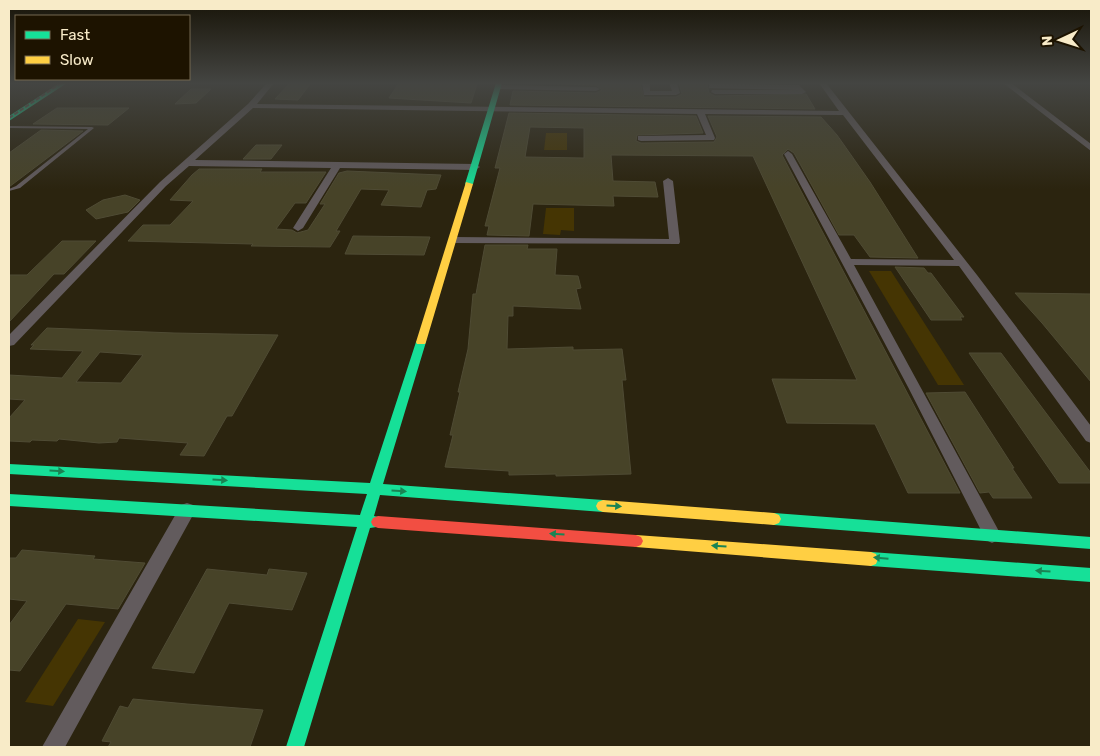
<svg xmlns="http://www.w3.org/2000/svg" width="1100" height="756" font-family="Rubik,sans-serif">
<rect width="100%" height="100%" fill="#2b240f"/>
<path fill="#453503" d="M546 133H567V150H544Z
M546 208H574V231L561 230 560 235 543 234Z
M869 271H891L964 385H938Z
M78 619 105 622 53 706 25 702Z"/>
<path fill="#474328" stroke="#4f4b34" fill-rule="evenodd" d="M290 83H311L298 100 275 99Z
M399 83H437L477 84 471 103 389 98Z
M520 83H640L644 97H676L682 94 679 83H707L709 93 715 96 806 94 815 109 510 105 513 91 596 93 602 90 596 85Z
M191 89H211L196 103 175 104Z
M57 108H129L108 125 33 124Z
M509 113 696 116 703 133 637 135 636 141 641 143 714 142 717 137 708 116 821 117 837 135 870 182 918 258 870 257 854 235H839L794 153 788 149 782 155 960 493H908L875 424 787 423 772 379 857 380 753 156 611 155 613 181 655 182 658 197 613 196 614 206 533 204 529 236 487 235 489 226H485L500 168H495ZM530 127 584 128V158L525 157Z
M41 130 83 131 9 187V153Z
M256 145H282L271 159H243Z
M199 169H262L260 172H326L306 203H295L276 229 292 230 297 233 308 230 325 204H320L339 173 347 171 441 175 436 189 427 190 421 207 381 205 389 190 361 189 336 231H340L330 247 251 246 253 244 128 241 143 225H170L193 201 170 200 192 175Z
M125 195 140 200 128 212 96 219 86 210 103 200Z
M353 236 430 237 424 255 345 254Z
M62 241H96L64 274H54L9 322V275H27Z
M485 245H528L527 249H557L555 275 578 276 581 288 576 289 581 309 513 306V316H508L507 349 573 347V350L622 349 626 380H622L631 474 556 476V474L509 475V471L445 467 453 435H450L460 392H458L468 349 473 294H476Z
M895 267 924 268 928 273H931L964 317H960L962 320H931Z
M1015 293 1091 294V382L1042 323Z
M47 328 174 333 278 335 232 416H227L204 456 180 455 188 443 119 438 117 442 99 443 59 439 57 441 32 440 30 442 9 441V418L25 400 9 399V375L62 378 83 351 30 349 34 345H31ZM100 352 143 355 121 383 76 382Z
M969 353H1001L1091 473V483H1059Z
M965 392 1014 468H1012L1032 498H993L989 492 980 493 926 393Z
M22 550 95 556 93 559 145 563 118 609 66 604 20 671 9 670V625L27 601 9 599V558H16Z
M207 569 267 575 269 569 307 573 292 610 229 603 194 673 152 668Z
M133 699 187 704 263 710 250 747H108L111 742 102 741 120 706 128 708Z"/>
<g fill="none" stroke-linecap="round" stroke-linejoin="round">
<path fill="#625b5d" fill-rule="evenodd" d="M9 126 92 127 94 128 20 188 9 191V189L16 186 88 129 9 128Z"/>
<path fill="#625b5d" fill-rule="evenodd" d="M267 83H274L257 104 839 111 819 83H826L977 275 1091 426V443L1086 441 959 266 854 265 1001 535 998 540 992 543 986 540 908 387 784 154 788 151 792 154 851 259 954 260 843 115 705 114 715 138 714 140 641 141 638 140V136L706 135 697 114 253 108 195 160 475 164 480 167 475 170 340 168 303 228 298 231 293 228 331 168 189 166 166 186 14 345 9 346V335L160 182 248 104Z
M642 83H650V91H672L669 83H677L680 93 676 95H644Z
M1003 83H1011L1091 144V151Z
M712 84 799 85 806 92 802 94H715L711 92 712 90H797L709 88V84Z
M495 85 596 87 600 89 596 91 498 89H495Z
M668 178 673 181 680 242 679 244 453 243 448 240 453 237 669 239 663 181Z
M187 503 193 505 195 510 193 515 65 747H42L181 505Z"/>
<path fill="#16e098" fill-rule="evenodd" d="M60 83H67L9 121V116Z
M496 83H502L473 184 466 186 465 184Z
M421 338 426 342 383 484 603 500 608 502 610 506 608 510 603 512 380 495 374 516 383 518 385 522 383 526 370 528 304 747H286L357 527 9 506V494L360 515 367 494 9 474V464L370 483 416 342Z
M774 513 1091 537V549L774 525 769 523 767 519 769 515Z
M871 552 1091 568V582L871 566 866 564 864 559 866 554Z"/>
<path fill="#ffcf43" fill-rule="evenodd" d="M466 182 473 184 426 342 425 344H417L416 342Z
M603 500 774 513 779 515 781 519 779 523 774 525 603 512 598 510 596 506 598 502Z
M636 535 871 552 876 554 878 559 876 564 871 566 636 547 631 545 629 541 631 537Z"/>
<path fill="#f24e42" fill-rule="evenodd" d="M378 516 636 535 641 537 643 541 641 545 636 547 378 528 373 526 371 522 373 518Z"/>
<path stroke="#676159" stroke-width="2" stroke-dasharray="4.5 2" stroke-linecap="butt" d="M9 118 61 83"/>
</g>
<defs><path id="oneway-solid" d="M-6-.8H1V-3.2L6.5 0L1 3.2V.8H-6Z" transform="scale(1.25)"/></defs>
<g fill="#198454">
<use href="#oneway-solid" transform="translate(57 471) rotate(3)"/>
<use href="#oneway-solid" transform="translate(220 480) rotate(3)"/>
<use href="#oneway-solid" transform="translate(399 491) rotate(4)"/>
<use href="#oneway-solid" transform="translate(614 506) rotate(4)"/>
<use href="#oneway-solid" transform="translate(557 534) rotate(-176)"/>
<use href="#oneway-solid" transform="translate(719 546) rotate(-176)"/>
<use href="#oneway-solid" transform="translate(881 558) rotate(-175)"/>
<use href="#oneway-solid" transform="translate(1043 571) rotate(-176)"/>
</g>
<linearGradient id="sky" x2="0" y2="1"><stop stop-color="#181408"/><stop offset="0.44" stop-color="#444542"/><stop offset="1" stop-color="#444542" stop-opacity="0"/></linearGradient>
<rect width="1100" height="189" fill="url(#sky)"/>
<rect width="1100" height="756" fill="none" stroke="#f8ebc8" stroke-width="20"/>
<rect x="15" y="15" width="175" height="65" fill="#1d1300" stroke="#756950"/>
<rect x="25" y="31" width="25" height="8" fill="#16e098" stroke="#756950"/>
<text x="60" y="40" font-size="15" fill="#f8ebc8">Fast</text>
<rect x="25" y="56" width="25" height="8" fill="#ffcf43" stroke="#756950"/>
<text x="60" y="65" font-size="15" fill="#f8ebc8">Slow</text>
<g transform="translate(1060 40) rotate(266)" stroke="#1d1300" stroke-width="4" paint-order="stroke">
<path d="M0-4L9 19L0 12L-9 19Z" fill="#f8ebc8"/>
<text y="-8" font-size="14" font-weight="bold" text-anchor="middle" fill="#f8ebc8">N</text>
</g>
</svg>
